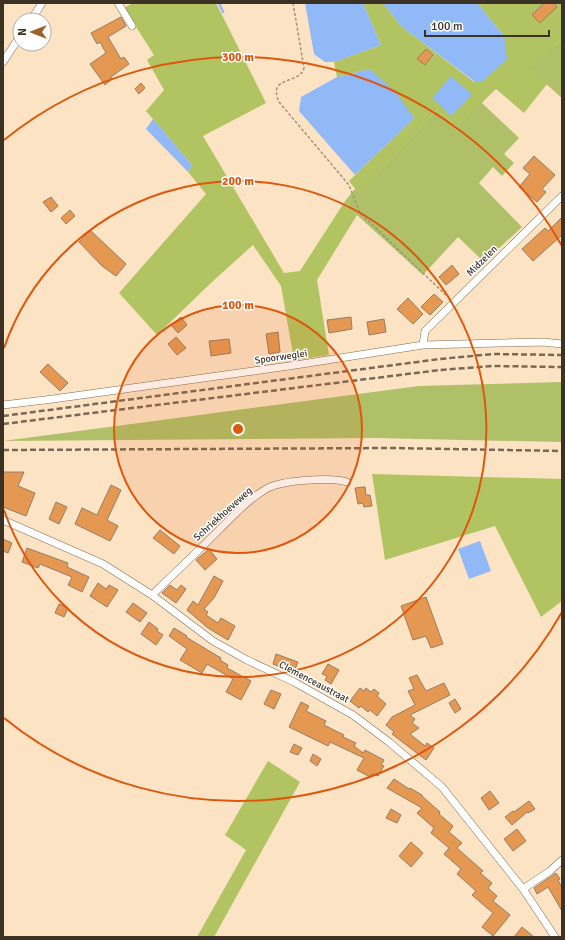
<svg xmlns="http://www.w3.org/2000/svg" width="565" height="940" font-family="Signika,sans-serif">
<rect width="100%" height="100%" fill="#fce3c4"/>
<path fill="#afc068" d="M562 40V98L527 67Z
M481 102 519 138 504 154 514 163 502 176 493 167 479 183 522 227 484 262 458 237 423 275 357 215 345 201 355 189 359 193 437 110 457 127Z
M562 382V442L374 438 3 441 419 386Z"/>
<path fill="#b2c462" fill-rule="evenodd" d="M133 3H216L266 103 203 136 284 273 300 271 345 201 357 215 317 280 329 355 294 360 281 286 253 245 213 281 157 335 119 293 206 194 188 172 192 165 146 111 164 90 147 60 154 55 124 8Z
M363 3H383L401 26 474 82 504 36 477 3H562V40L528 67 547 84 524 113 496 89 457 127 437 110 359 194 349 181 414 118 370 69 337 77 334 62 381 45ZM426 49 433 55 425 65 418 59Z
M372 474 562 479V601L541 617 495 526 385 560Z
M268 761 300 782 214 937H197L246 850 225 835Z"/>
<path fill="#91b8f7" d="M305 3H363L381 45 334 62H325L314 54Z
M383 3H477L504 36 507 59 483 81 475 82 401 26Z
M370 69 396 93 414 118 355 175 299 111 301 97 337 77Z
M451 76 472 95 451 116 432 98Z
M153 119 192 165 188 172 146 129Z
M480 541 491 571 469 579 458 549Z"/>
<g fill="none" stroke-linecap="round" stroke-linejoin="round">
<path stroke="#91b8f7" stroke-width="2.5" d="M219 3 223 12"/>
</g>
<path fill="#e49852" stroke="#997c65" d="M544 3H553L557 7 540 23 532 15Z
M121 17 126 26 108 37 121 59 124 57 129 64 111 77 112 79 105 85 90 64 106 53 100 42 97 44 91 33Z
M426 49 433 55 425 65 417 59Z
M141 83 145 88 139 94 135 89Z
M534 156 555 175 542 189 546 192 537 202 519 187 530 174 523 168Z
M51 197 58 206 51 212 43 202Z
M70 210 75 216 66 224 61 218Z
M562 217V235L533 261 522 249 545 228 548 231Z
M90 230 126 264 116 276 102 266 79 242Z
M452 265 459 274 446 285 439 277Z
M434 294 443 302 430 315 421 307Z
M408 298 423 314 413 324 397 309Z
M181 317 187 325 178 333 171 325Z
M351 317 352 329 329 333 327 320Z
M384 319 386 332 369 335 367 322Z
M278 332 280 352 269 354 266 334Z
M176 337 186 348 177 355 168 344Z
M229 339 231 353 211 356 209 341Z
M48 364 68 383 60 391 40 372Z
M3 472H24L18 486 35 493 26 516 3 507Z
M111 485 121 490 107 520 118 526 110 541 75 524 82 508 97 515Z
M365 487 366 495H370L372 506 364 507 363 503 358 504 355 488Z
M56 502 67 507 59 524 49 519Z
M160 530 180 546 174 554 153 538Z
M3 539 12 543 8 553 3 551Z
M27 548 68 563 67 567 89 577 82 592 68 585 72 577 40 564 38 568 22 562Z
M209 549 217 559 205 570 196 560Z
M214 576 223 581 214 598 204 609 208 612 206 615 218 623 221 618 235 626 228 640 208 628 187 610 193 601 198 605Z
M98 583 106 589 109 585 118 590 107 607 90 596Z
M170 585 177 590 181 585 186 589 176 603 162 593Z
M426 597 443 644 431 648 426 636 413 640 401 606Z
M133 603 147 613 140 622 126 612Z
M59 604 68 608 64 617 55 613Z
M149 622 158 629 157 631 163 635 156 645 141 634Z
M174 628 187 636 186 637 221 658 220 660 228 665 227 668 251 681 241 700 226 692 233 679 207 664 202 673 180 660 187 649 169 636Z
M276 654 298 662 294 672 273 664Z
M328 664 339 670 331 684 325 680 327 676 322 674Z
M417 675 426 691 444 683 450 695 410 715 415 719 412 723 419 728 410 734 425 746 427 743 434 748 426 760 392 734 394 732 386 725 392 717 415 705 408 691 414 689 409 678Z
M360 688 364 691 366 688 371 692 374 689 379 693 377 696 386 704 377 716 370 710 368 712 361 706 359 708 350 701Z
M271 690 281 694 274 709 264 704Z
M455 699 461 709 455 713 449 703Z
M301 702 309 706 306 711 326 721 324 725 344 735 343 737 356 743 354 746 363 753 365 750 384 760 381 765 384 766 378 776 372 774 370 777 357 770 364 758 330 742 328 746 289 727Z
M294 744 302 748 298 755 290 752Z
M313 754 321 759 317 766 310 761Z
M394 779 409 789 410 788 422 795V796L440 812 439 814 453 826 449 832 462 843 457 848 483 871 480 873 492 883 488 888 497 896 493 901 510 915 493 936 482 927 493 913 472 895 476 891 457 874 461 869 444 854 449 848 431 833 434 828 417 813 422 808 387 788Z
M490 791 499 803 489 810 481 798Z
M529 801 535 809 528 813 527 812 512 825 505 817 513 811 514 812Z
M391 809 401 815 397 823 386 818Z
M517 829 526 841 513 851 504 839Z
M411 842 423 853 411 867 399 856Z
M556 873 560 879 558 880 562 888V911L548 887 537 894 534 888Z
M522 927 534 937H514Z"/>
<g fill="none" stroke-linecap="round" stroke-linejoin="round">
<g stroke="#826b50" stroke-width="8">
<path id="minor" d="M118 3 132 26
M31 20 42 3
M3 62 20 36
M423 345 425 331 562 196
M3 405 53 399 289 366 423 345 543 342 562 344
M3 520 103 564 152 595 213 641 247 660 294 682 353 715 389 742 442 787 523 889 555 937
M152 595C175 573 198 551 220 529 234 515 249 499 266 489 281 480 331 477 347 482
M523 889 550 871 562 860"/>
</g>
<path stroke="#a3917b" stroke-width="1.5" stroke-dasharray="3 2" stroke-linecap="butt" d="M293 3 304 68C300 85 267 75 279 102L349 185 360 213 448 297"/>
<use href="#minor" stroke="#fff" stroke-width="7"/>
<path stroke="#786957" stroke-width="2.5" stroke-dasharray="6 3" stroke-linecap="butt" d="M3 416 440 359 493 354 562 355
M3 424 440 370 493 366 562 367
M3 450 392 448 562 451"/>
</g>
<circle cx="238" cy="429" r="124" fill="#df570d" fill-opacity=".12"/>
<g fill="none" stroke="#df570d" stroke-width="2">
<circle cx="238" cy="429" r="124"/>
<path d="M4 348A248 248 0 1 1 4 510"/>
<path d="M562 612A372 372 0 0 1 4 718M4 140A372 372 0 0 1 562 246"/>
</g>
<g text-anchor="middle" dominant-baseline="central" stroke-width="3" stroke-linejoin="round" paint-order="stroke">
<g font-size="10" fill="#3b3125" stroke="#fff">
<text transform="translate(482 261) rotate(-45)">Midzelen</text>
<text transform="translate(281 357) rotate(-8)">Spoorweglei</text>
<text transform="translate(223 514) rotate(-42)">Schriekhoeveweg</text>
<text transform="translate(314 682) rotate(28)">Clemenceaustraat</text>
</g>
</g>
<circle cx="238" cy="429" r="6" fill="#df570d" stroke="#fff" stroke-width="2"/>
<g font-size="12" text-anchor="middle" font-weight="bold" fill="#df570d" stroke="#fff" stroke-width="3" stroke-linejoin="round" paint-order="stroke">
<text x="238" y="61">300 m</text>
<text x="238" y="185">200 m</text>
<text x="238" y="309">100 m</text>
</g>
<rect width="565" height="940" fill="none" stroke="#3b3125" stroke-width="8"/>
<g transform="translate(32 32) rotate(270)"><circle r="19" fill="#ffffff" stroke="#b1ada8"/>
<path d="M0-3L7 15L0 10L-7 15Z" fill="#9f6128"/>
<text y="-6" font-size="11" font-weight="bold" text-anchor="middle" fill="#3b3125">N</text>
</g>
<path d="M425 30v6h124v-6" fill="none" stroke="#3b3125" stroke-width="2"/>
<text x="431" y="30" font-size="12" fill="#3b3125" stroke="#ffffff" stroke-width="3" paint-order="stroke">100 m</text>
</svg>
